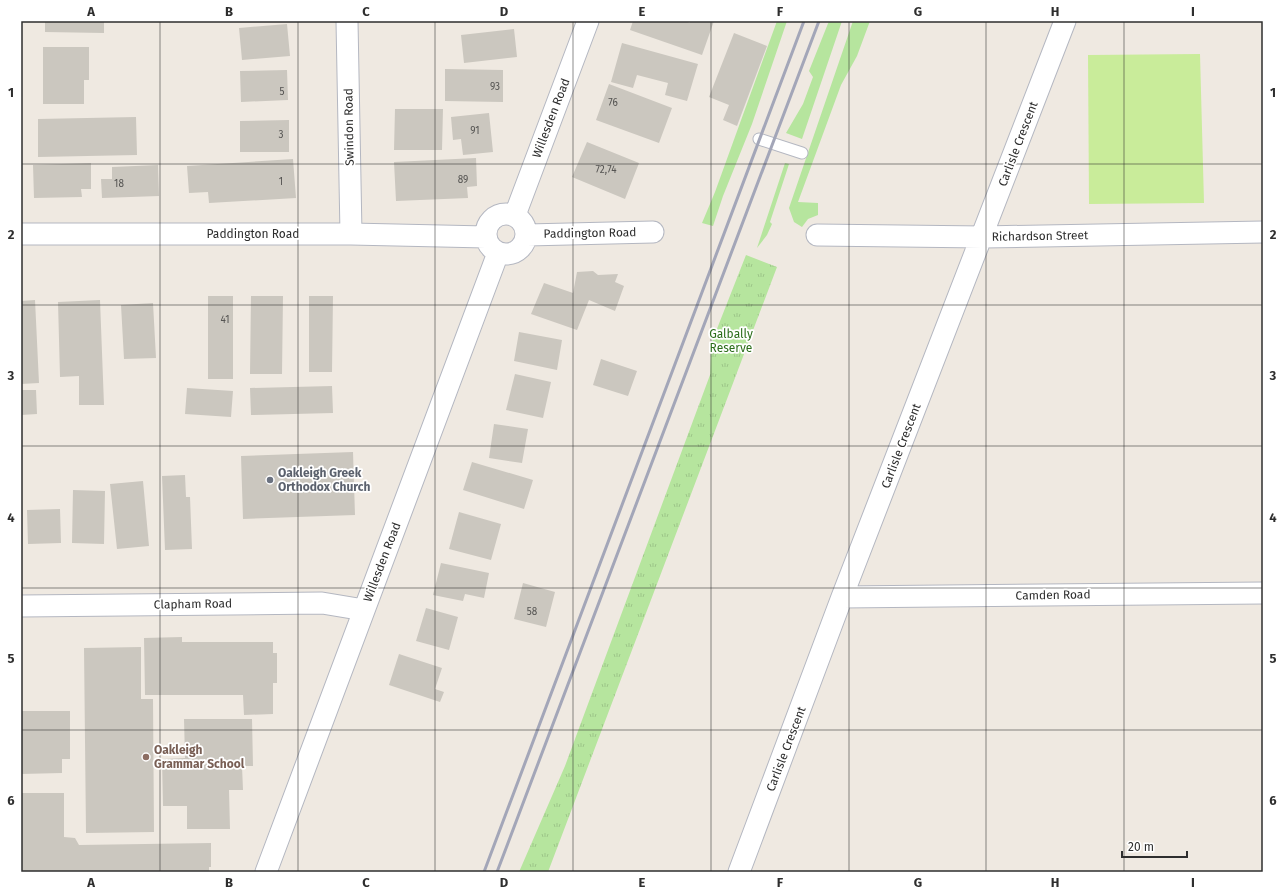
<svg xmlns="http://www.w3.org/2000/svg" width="1284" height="893" font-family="'Fira Sans',sans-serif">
<defs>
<pattern id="park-tufts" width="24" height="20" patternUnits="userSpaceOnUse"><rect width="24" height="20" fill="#b6e59e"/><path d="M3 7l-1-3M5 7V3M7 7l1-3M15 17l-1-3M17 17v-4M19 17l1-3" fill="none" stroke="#9dc588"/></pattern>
</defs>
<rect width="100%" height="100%" fill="#efe9e1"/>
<path fill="#b6e59e" d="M777 21H787L752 124 723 196 713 226 702 223 715 192Z
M829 21H842L802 139 786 133 803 104 813 77 809 71Z
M853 21H870L857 56 841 85 798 202 818 203V215L808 219 802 227 794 222 789 208Z
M785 163 789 164 770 222 772 224 767 235 757 248Z"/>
<path fill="url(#park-tufts)" d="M746 255 777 267 548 872H519L565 766 710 375 711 344Z"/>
<path fill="#c9ec9a" d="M1200 54 1204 203 1089 204 1088 55Z"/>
<path fill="#cbc7bf" d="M45 21H104V33L45 32Z
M633 21H685L690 23V21H714L702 55 630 30Z
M287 24 290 56 242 60 239 28Z
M514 29 517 57 464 63 461 35Z
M734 33 767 46 737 126 723 120 729 105 709 97Z
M622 43 698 64 687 101 665 95 668 83 637 75 633 88 611 82Z
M43 47H89V80H84V104H43Z
M445 69 503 70V102L445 101Z
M287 70 288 100 241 102 240 71Z
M609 84 672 108 659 143 596 120Z
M395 109H443L442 150H394Z
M489 113 493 152 463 155 461 139 453 140 451 117Z
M136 117 137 155 38 157V119Z
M289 120V152H240V121Z
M587 142 639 163 625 199 572 177Z
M476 158 477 186 467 187 468 198 396 201 394 162Z
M293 159 296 198 209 203 208 192 189 193 187 166Z
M91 163V189H81L82 197 34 198 33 165Z
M158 165 159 196 102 198 101 179H112V167Z
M593 271 598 275 618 274 615 282 624 286 615 311 589 300 577 330 531 314 544 283 573 293 577 272Z
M208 296H233V379H208Z
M251 296H283L282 374H250Z
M309 296H333L332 372H309Z
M35 300 39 383 21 384V301Z
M100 300 104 405H79V376L60 377 58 302Z
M153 303 156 358 124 359 121 305Z
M519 332 562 340 557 370 514 361Z
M601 359 637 371 628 396 593 385Z
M515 374 551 382 543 418 506 410Z
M332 386 333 413 251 415 250 388Z
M187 388 233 391 231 417 185 414Z
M21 390H36L37 414 21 415Z
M494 424 528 429 522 463 489 458Z
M353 452 355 515 243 519 241 456Z
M472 462 533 480 524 509 463 490Z
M185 475 186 497H190L192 549 165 550 162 476Z
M143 481 149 546 117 549 110 484Z
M73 490 105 491 104 544 72 543Z
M60 509 61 543 28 544 27 510Z
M459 512 501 524 491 560 449 549Z
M441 563 489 573 484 598 465 594 463 601 433 595Z
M523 583 555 592 546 627 514 619Z
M426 608 458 617 449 650 416 641Z
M182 637V642H273V653H277V683H273V714L244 715 243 695H145L144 638Z
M141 647V699H153L154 832 86 833 84 648Z
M399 654 442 668 435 689 444 692 440 702 389 685Z
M21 711H70V759H62V773L21 774Z
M184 719H252L253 766H242L243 790H229L230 829H187V806H163L162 759 185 758Z
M21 793H64V837L75 838 79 845 211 843V867H209V872H21Z"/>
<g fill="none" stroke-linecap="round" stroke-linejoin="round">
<g stroke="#b4b7c1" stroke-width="13">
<path id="lane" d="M759 139 802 153"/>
</g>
<g stroke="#b4b7c1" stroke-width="23">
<path id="street" d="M347 21 351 234
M486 234a20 20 0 1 1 40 0a20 20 0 1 1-40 0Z
M515 215 588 21
M21 234H351L486 237
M527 235 653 232
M817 235 983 237 1263 232
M842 597 1263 593
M21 606 322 603 364 610
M266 872 498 253
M739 872 842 597 1065 21"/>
</g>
<use href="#lane" stroke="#fff" stroke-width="11"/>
<use href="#street" stroke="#fff" stroke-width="21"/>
<path stroke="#a3a6b8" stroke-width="3" d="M484 872 804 21
M497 872 819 21"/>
</g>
<path fill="none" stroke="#2e2e2e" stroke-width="1" stroke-opacity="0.55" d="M160 21V872M298 21V872M435 21V872M573 21V872M711 21V872M849 21V872M986 21V872M1124 21V872M21 164H1263M21 305H1263M21 446H1263M21 588H1263M21 730H1263"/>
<circle fill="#6b7280" stroke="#fff" stroke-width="1.5" cx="270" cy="480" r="4"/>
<circle fill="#8d6e63" stroke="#fff" stroke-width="1.5" cx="146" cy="757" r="4"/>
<g text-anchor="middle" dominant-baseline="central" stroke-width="3.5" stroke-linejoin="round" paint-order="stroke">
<g font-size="10" fill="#555452">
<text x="495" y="87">93</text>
<text x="282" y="92">5</text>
<text x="613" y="103">76</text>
<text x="475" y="131">91</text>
<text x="281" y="135">3</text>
<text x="606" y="170">72,74</text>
<text x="463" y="180">89</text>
<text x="281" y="182">1</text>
<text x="119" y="184">18</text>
<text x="225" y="320">41</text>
<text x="532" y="612">58</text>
</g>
<g font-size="12" fill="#2e2e2e" stroke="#fff">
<text transform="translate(551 118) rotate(-69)">Willesden Road</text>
<text transform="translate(349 127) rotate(-91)">Swindon Road</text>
<text transform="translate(1018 144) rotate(-69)">Carlisle Crescent</text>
<text transform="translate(590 233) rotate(-1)">Paddington Road</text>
<text x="253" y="234">Paddington Road</text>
<text transform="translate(1040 236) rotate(-1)">Richardson Street</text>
<text transform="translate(901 446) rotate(-69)">Carlisle Crescent</text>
<text transform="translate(382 562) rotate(-69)">Willesden Road</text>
<text transform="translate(1053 595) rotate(-1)">Camden Road</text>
<text transform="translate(193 604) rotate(-1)">Clapham Road</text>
<text transform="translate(786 749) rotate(-69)">Carlisle Crescent</text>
</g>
<g font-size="12" fill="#2c6e1b" stroke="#fff">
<text x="731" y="334">Galbally<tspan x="731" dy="14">Reserve</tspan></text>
</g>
<g font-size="12" font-weight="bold" fill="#5b616d" stroke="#fff" text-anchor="start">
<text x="278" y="473">Oakleigh Greek<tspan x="278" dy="14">Orthodox Church</tspan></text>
</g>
<g font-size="12" font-weight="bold" fill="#785e54" stroke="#fff" text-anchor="start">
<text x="154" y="750">Oakleigh<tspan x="154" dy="14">Grammar School</tspan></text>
</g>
</g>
<rect width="1284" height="893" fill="none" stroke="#ffffff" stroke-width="44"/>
<path d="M1122 851v6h65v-6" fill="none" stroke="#2e2e2e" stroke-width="2"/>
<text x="1128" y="851" font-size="12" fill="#2e2e2e" stroke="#ffffff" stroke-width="3" paint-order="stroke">20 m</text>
<rect x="22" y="22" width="1240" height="849" fill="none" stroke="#2e2e2e" stroke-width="1.5"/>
<g font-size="13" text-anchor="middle" font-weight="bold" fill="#2e2e2e">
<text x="91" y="16">A</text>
<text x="229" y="16">B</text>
<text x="366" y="16">C</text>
<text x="504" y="16">D</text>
<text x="642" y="16">E</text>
<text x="780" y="16">F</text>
<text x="918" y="16">G</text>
<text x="1055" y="16">H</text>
<text x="1193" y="16">I</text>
<text x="11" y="97">1</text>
<text x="1273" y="97">1</text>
<text x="11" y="239">2</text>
<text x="1273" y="239">2</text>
<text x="11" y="380">3</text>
<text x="1273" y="380">3</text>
<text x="11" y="522">4</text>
<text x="1273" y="522">4</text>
<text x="11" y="663">5</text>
<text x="1273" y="663">5</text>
<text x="11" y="805">6</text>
<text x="1273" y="805">6</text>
<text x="91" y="887">A</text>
<text x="229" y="887">B</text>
<text x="366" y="887">C</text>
<text x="504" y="887">D</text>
<text x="642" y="887">E</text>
<text x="780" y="887">F</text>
<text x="918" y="887">G</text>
<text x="1055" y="887">H</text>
<text x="1193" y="887">I</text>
</g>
</svg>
